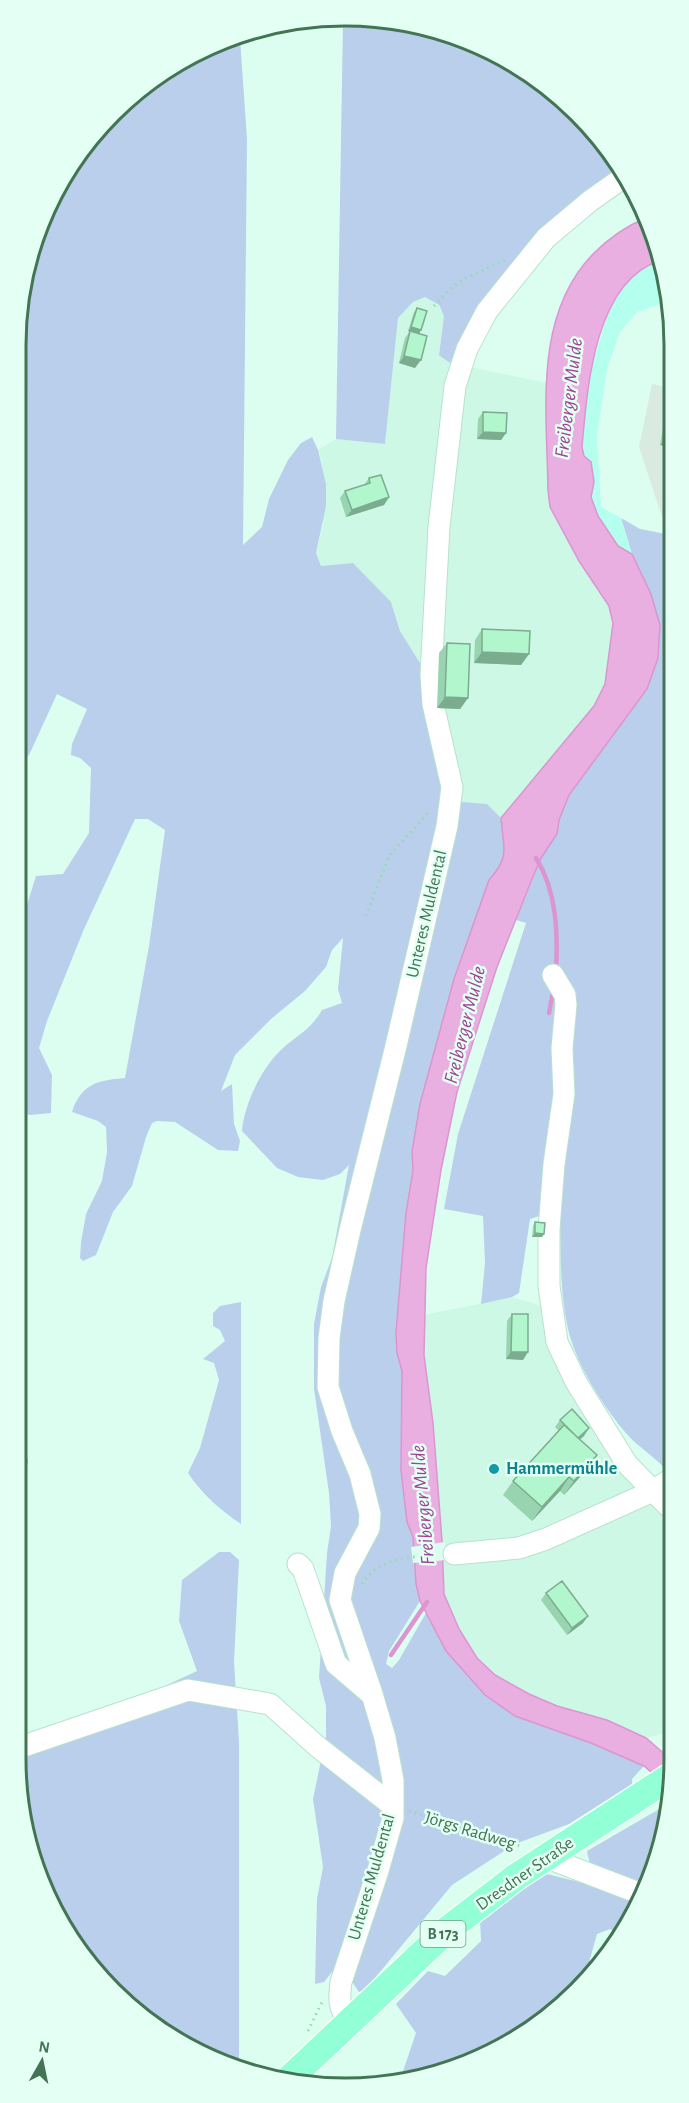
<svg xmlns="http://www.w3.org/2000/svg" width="689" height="2103" font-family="'Alegreya Sans',sans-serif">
<rect width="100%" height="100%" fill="#dcfef1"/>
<path fill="#cdf8e5" d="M425 297 438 305 444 316 439 354 450 363 547 383 548 489 550 507 579 561 609 606 613 623 605 684 594 706 501 818 487 804 462 802 452 759 438 657 420 663 400 631 391 602 321 566 316 553 323 525 322 463 318 450 336 439 385 444 398 318 413 302Z
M512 1297 545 1307 601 1429 668 1494V1732L646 1738 607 1720 557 1706 529 1694 495 1675 477 1658 459 1629 444 1594 442 1541 424 1355V1315Z"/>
<path fill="#d9ebe1" d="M652 384 671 388V523L662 517 639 447Z"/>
<path fill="#bacfec" d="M343 21H409L509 59 578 112 618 167 574 202 481 309 450 363 439 355 444 316 439 305 425 297 413 302 398 318 385 444 336 439Z
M240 38 247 139 243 545 262 527 269 499 288 460 301 443 312 437 318 450 326 484V506L316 553 321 566 353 563 391 602 400 631 420 663 422 699 444 791 462 802 487 804 501 818C503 847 511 856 489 880L454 978 420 1104 412 1152 413 1170 406 1213 396 1333 397 1353 402 1371 401 1470 407 1521 413 1537 416 1584 420 1601 389 1651 386 1664 392 1668 399 1660 426 1613 446 1651 485 1695 515 1716 591 1743 644 1766 632 1779V1784L569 1824 515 1844 452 1885 365 1990 359 1992 353 1983 351 1960 343 1958 324 1982 315 1984 317 1899 323 1867 313 1799 326 1736V1706L319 1678 327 1553 331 1526 329 1493 314 1389V1324L321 1287 332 1258 349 1165 340 1174 323 1180 298 1177 277 1168 242 1131C244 1106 259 1074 276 1055 291 1038 310 1032 322 1010L342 1003 338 989 343 938 332 950 326 967 305 991 271 1019 235 1055 221 1091 232 1084 234 1124 240 1141 238 1151 218 1150 175 1122 157 1121 152 1123 146 1137 132 1186 113 1212 96 1255 83 1261 80 1258 81 1242 86 1214 102 1181 107 1152 106 1127 98 1121 72 1112C81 1084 98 1080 125 1078L149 946 165 830 148 819H135L84 929 47 1021 39 1048 52 1075 51 1113 30 1115 18 1113 19 930 36 876 63 874 89 833 91 768 80 758 71 755 72 744 87 709 57 694 29 755 23 760 19 778 21 305 25 271 71 161 162 70Z
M621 518 640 529 671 535 668 1473C657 1457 638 1448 625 1432 602 1404 579 1369 569 1333 559 1293 561 1249 560 1209L530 1219 519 1293 512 1297 481 1304 485 1263 483 1216 444 1209 458 1134 526 923 516 920 541 858 557 834 559 820 569 795 611 737 658 658 660 625 651 594 632 554Z
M241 1302V1524C220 1510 202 1494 188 1473L200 1448 219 1380 214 1363 203 1359 225 1341 220 1330 213 1326V1313L220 1306Z
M219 1552H230L239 1560 234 1662 239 1742V2066L198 2054 97 1976 40 1884 15 1759V1756L197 1671 179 1621 182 1580Z
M668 1804V1823L621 1936 610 1929 597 1934 585 1977 545 2020 429 2077 397 2079 401 2077 416 2033 396 2004 428 1971 445 1976 481 1941 480 1918 536 1879 547 1874 607 1889 591 1870 587 1851Z"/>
<path fill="#b5ffee" d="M659 261 670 297 669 301 637 312 620 332 607 369 597 436 601 507 621 518 632 554 618 546 598 516 591 497 594 482 582 447 588 380 609 310 625 285 639 270Z"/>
<path fill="#e9afe1" stroke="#db95d1" stroke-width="1.5" d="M646 218 659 261C594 282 587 390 582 447L584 456 591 462 594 482 591 497 598 516 618 546 632 554 651 594 660 625 658 658 647 689 569 795 559 820 557 834 541 858 532 879 497 967 457 1092 441 1170 426 1268 424 1355 433 1423 442 1541 444 1594 459 1629 477 1658 495 1675 529 1694 557 1706 607 1720 646 1738 668 1757V1787L644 1766 591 1743 515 1716 485 1695 446 1651 420 1601 416 1584 413 1537 407 1522 401 1470 402 1371 397 1353 396 1333 406 1213 413 1170 412 1152 420 1104 454 979 489 880C511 856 503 847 501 818L594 706 605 684 613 623 609 606 579 561 550 507 548 490C547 410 533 316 593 254 608 239 626 226 646 218Z"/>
<path fill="#dcfef1" d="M445 1542 446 1560 413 1563 411 1547Z"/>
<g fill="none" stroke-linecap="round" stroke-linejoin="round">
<path stroke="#db95d1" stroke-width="4.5" d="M536 858C557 891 558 934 556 972
M549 1013 553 992
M391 1655 427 1602"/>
<g stroke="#b8e2cc" stroke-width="23">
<path id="minor" d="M553 975 565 995 566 1005 562 1048 564 1094 554 1164 549 1229V1286L557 1342 576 1382 627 1464 668 1506
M454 1554 519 1548 546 1539 653 1491 668 1481
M298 1564 303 1569 336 1664 371 1694
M15 1749 188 1690 270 1704 318 1747 393 1806
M545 1857 639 1893
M349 2021C338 2008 339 1998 341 1982L377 1874 393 1818V1780L385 1738 372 1694 340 1600 345 1573 369 1528 370 1514 360 1474 342 1431 328 1387 329 1338 334 1301 350 1230 395 1050 447 826 452 787 433 704 431 675 439 527 455 386 467 349 487 311 546 238 590 201 624 177"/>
</g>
<g stroke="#fff" stroke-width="29">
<path id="major" d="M287 2081 447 1930 516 1877 668 1778"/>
</g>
<path stroke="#95daaf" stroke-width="3" stroke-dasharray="1.5 4.5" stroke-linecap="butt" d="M434 306 449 290 464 279 505 260
M366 916 389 856 430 811
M362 1584C378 1558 409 1557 437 1555
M409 1811 523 1847
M308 2031 322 2002"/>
<use href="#minor" stroke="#fff" stroke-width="21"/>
<use href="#major" stroke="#92ffd6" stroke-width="27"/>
</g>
<path fill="#98d4af" d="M417 308 419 334 415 368 399 363 405 338 410 331H408L414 312Z
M669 400 671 447 660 445 667 404Z
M483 412 506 433 501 440 477 439 478 419Z
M369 478 389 497 384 505 346 517 340 498 345 491 364 485Z
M482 629 529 654 521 665 474 663 475 640Z
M447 643 468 698 460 709 437 708 439 653Z
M535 1222 544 1234 542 1237H532L533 1226Z
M512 1314 528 1352 523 1360 506 1359 507 1321Z
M560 1420 584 1436 580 1439 587 1469 564 1495 560 1491 532 1521 503 1495 513 1481 559 1431 555 1427Z
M668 1587V1596L665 1592Z
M546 1593 588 1616 583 1623 567 1635 541 1600Z"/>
<path fill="#7cac8f" d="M411 327 421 330 419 334 408 331Z
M404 356 421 360 415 368 399 363Z
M483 432 506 433 501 440 477 439Z
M663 442 671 443V447L660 445Z
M389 497 384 505 346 517 352 510Z
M482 652 529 654 521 665 474 663Z
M445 697 468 698 460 709 437 708Z
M535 1233 544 1234 542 1237H532Z
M511 1352H528L523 1360 506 1359Z
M589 1428 584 1436 572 1446 578 1439Z
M597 1455 587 1469 564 1495 574 1481Z
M569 1477 560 1491 532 1521 542 1507Z
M16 1492 23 1493 16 1503Z
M588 1616 583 1623 567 1635 572 1628Z"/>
<path fill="#b1f6cc" stroke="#7cac8f" stroke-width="1.5" d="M417 308 427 311 421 330 411 327Z
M410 331 427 336 421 360 404 356Z
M669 400 671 401V443L663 442Z
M483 412 507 413 506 433 483 432Z
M381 475 389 497 352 510 345 491 370 483 369 478Z
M482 629 530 631 529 654 482 652Z
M447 643 470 644 468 698 445 697Z
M535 1222 545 1223 544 1234 535 1233Z
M512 1314H528V1352H511Z
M572 1409 589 1428 578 1438 560 1420Z
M564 1425 597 1455 574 1481 569 1477 542 1507 513 1481Z
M16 1459 27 1460 23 1493 16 1492Z
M562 1581 588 1616 572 1628 546 1593Z"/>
<circle fill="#0f9aa8" stroke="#e4fff4" stroke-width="2" cx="494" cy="1469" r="6"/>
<g text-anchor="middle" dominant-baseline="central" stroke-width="5" stroke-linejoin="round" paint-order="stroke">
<rect fill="#e4fff4" stroke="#739e84" stroke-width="1.5" x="420.5" y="1921" width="45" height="26" rx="4.5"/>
<g font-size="16" font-weight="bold" fill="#437554">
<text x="443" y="1934">B 173</text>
</g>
<g font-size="18" fill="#437554" stroke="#e4fff4">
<text transform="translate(427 914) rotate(-77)">Unteres Muldental</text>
<text transform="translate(470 1831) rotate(17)">Jörgs Radweg</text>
<text transform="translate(525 1874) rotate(-35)">Dresdner Straße</text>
<text transform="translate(372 1877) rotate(-74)">Unteres Muldental</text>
</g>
<g font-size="18" font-weight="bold" fill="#0d838f" stroke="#e4fff4" text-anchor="start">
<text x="506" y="1469">Hammermühle</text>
</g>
<g font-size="20" font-style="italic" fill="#a04392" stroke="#e4fff4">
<text transform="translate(569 398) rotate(-83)">Freiberger Mulde</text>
<text transform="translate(465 1025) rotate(-76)">Freiberger Mulde</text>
<text transform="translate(423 1505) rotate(-95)">Freiberger Mulde</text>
</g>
</g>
<path d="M0 0H689V2103H0ZM345 26H345A319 319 0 0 1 664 345V1759A319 319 0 0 1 345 2078H345A319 319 0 0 1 26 1759V345A319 319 0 0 1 345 26Z" fill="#e4fff4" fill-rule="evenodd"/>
<path fill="none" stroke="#437554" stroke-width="3" d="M345 26H345A319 319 0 0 1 664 345V1759A319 319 0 0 1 345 2078H345A319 319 0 0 1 26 1759V345A319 319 0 0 1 345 26Z"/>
<g transform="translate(42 2061) rotate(9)" stroke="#e4fff4" stroke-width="4.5" paint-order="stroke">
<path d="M0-4.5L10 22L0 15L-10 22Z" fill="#437554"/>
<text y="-9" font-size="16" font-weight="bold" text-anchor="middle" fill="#437554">N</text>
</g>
</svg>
